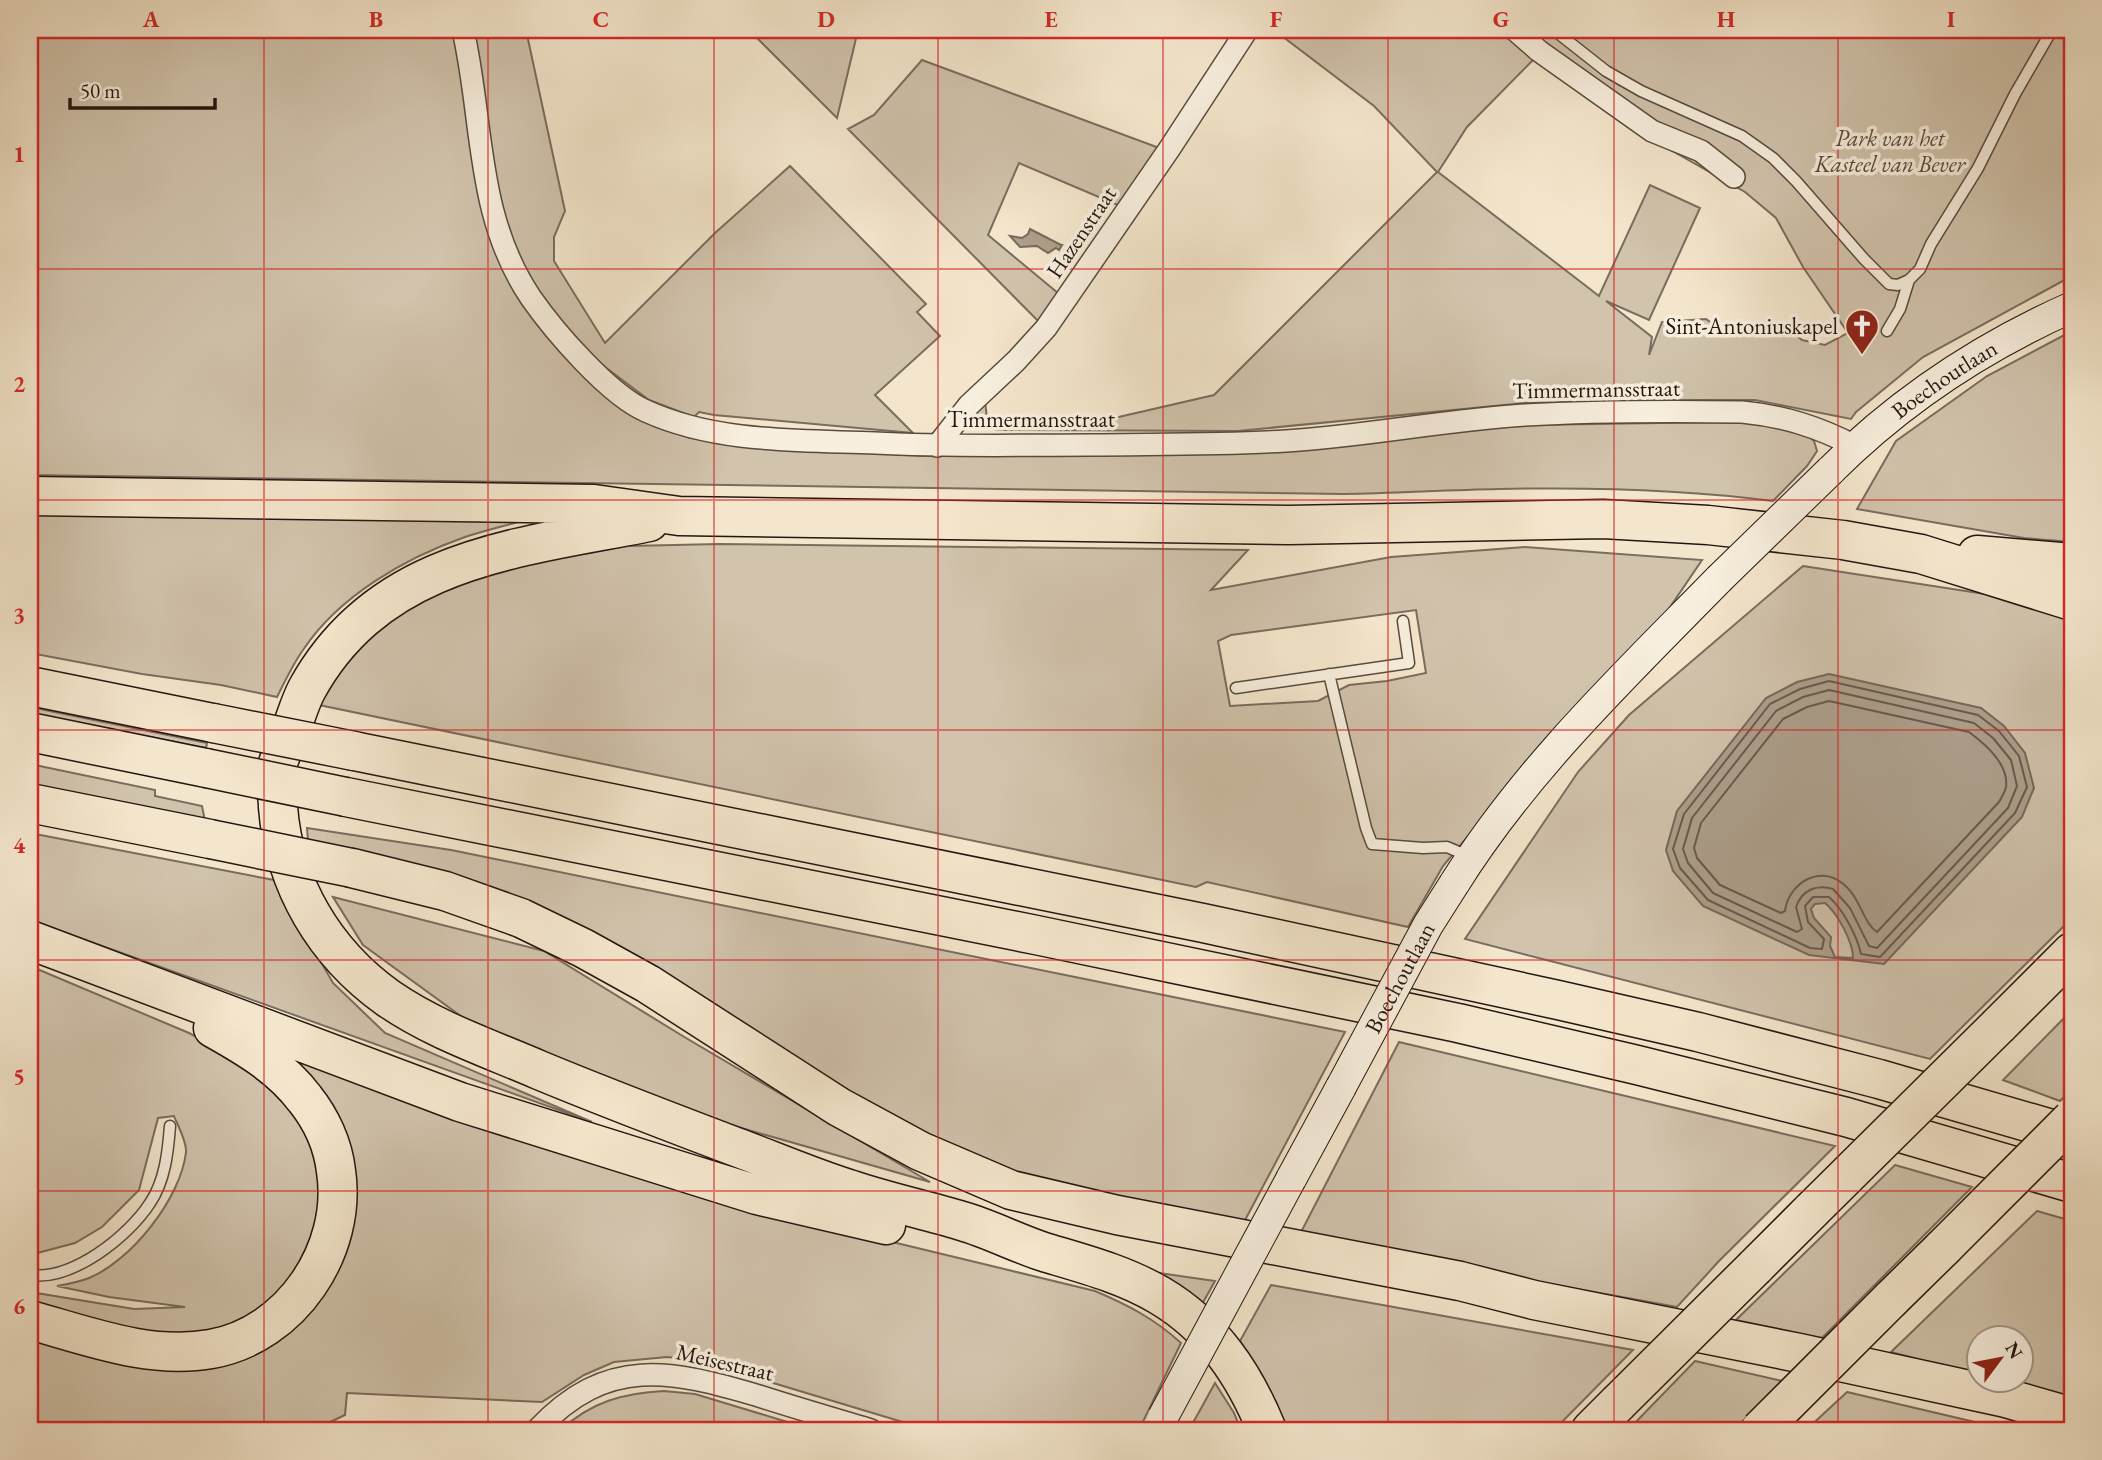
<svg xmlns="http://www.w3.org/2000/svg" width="2102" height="1460" font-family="'EB Garamond',serif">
<rect width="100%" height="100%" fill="#f4e6cc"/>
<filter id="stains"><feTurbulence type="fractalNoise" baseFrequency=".00286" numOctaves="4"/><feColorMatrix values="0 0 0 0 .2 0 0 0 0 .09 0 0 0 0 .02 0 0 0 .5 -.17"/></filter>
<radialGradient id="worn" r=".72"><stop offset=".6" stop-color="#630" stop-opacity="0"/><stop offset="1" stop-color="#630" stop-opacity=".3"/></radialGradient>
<path fill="#d1c3ac" stroke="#7a6c5e" stroke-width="2" fill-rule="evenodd" d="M30 30H453L493 241 640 418 656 426 690 438 923 456 1119 455 1290 451 1520 425 1728 422 1781 425 1807 434 1814 441 1817 451 1807 466 1773 501C1682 489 1591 487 1499 489 1447 490 1396 493 1344 494L30 475Z
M471 30H526L565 211 554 237V261L605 343 715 233 790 166 926 304 917 312 940 336 875 395 913 433 714 415 699 412 694 417 649 400 593 358 551 310 526 276 500 211Z
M749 30H858L837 118Z
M1274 30H1505L1535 58 1467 127 1438 172 1599 296 1650 185 1700 208 1649 320 1606 301 1652 337 1649 355 1662 322 1706 319 1726 333 1750 332 1782 323 1802 340 1825 345 1848 333 1803 267 1776 218 1745 192 1660 144 1510 30H2072V276L1923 357 1856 412 1851 419 1755 400H1700L1525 403 1238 431 998 430 978 426 974 421V415L985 401 987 418 1097 422 1214 395 1437 172 1374 106Z
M922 60 1162 149 1120 206 1019 163 988 235 1059 294 1039 322 848 129 874 115Z
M2072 331V542L2024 538 1857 509 1896 441 1987 376Z
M30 509 538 516C514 524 489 529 465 537 405 558 339 596 303 650 293 664 285 681 277 697L221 685 142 674 30 653Z
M719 544 1248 550 1211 590 1391 557 1525 547 1702 560 1668 610 1560 726 1443 866 1408 927 1207 882 1196 887 319 705 339 672 363 645 394 617 430 596 503 568 628 546ZM1416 610 1426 673 1387 681 1349 685 1318 701 1230 706 1218 641 1231 635Z
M1803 566 1998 596 2072 617V918L1930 1059 1465 939 1578 772 1629 715Z
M30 707 207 743 206 748 30 713Z
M30 764 155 790V796L202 806 205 821 30 788Z
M307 828 451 850 1345 1032 1244 1222 1032 1180 923 1137 617 949 308 840Z
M30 833 274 880 333 983 385 1033 592 1122 30 920Z
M333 897 544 951 686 1038 930 1182 689 1113 480 1030 363 945Z
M30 966 189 1033 230 1054 274 1086 307 1130 322 1190 308 1256 265 1308 226 1328 166 1337 30 1304V1292L134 1309 185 1307 109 1297 57 1286C68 1284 79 1282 89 1278 131 1261 181 1198 186 1152 187 1142 178 1126 174 1116L158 1118 139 1190 102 1227 75 1243 30 1255Z
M2072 1010V1089L2060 1101 2003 1080Z
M1399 1042 1835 1146 1719 1261 1677 1307 1298 1238Z
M280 1053 756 1209 1095 1291C1128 1305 1155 1319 1181 1343L1139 1430H929L697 1360 667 1357 614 1362 584 1375 542 1402 347 1393 345 1415 328 1423V1430H30V1332L227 1357 350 1209Z
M1895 1165 1972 1187 1822 1338 1736 1320Z
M2037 1211 2072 1221V1400L1995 1380H2022V1338H1980L1979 1375 1891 1352Z
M1152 1272 1215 1281 1201 1306Z
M1271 1285 1633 1350 1554 1430H1284L1267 1386 1240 1341Z
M1695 1361 1782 1381 1734 1430H1628Z
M1215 1383 1234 1413 1241 1430H1189Z
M664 1391 695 1394 814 1430H646L638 1426 626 1430H561C591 1402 623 1393 664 1391Z
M1847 1392 2009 1430H1806Z"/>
<path fill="#ad9f8c" stroke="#76685a" stroke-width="2" fill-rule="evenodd" d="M1030 229 1061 245H1062L1059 250 1056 248 1048 253 1037 246 1020 247 1010 236 1022 238 1028 234Z
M1829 674 1981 708 2004 726 2025 753 2034 788 2022 817 1884 964 1809 955 1703 906 1673 871 1666 850 1677 811 1766 698 1797 682ZM1825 903C1838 914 1853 942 1853 958L1835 957 1830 946 1831 937 1814 918 1811 909 1815 904Z"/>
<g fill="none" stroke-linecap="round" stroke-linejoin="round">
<path stroke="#685a4e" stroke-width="2" d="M1829 681 1978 715 1999 731 2019 756 2027 787 2015 813 1880 957 1861 954C1857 936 1843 909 1829 897H1813L1805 906 1808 922 1824 939 1822 949 1810 948 1708 900 1680 868 1673 849 1684 814 1770 704 1800 689Z
M1829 690 1974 723 1993 738 2011 760 2017 786 2008 808 1877 948 1869 946 1850 908 1833 889C1816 884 1802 890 1796 907L1802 929 1797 932 1713 893 1688 863 1683 849 1692 818 1776 711 1803 697Z
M1829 701 1969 732C1985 744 2009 764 2006 787 2005 792 2001 798 1999 802L1877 932C1863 923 1860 896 1842 883 1818 864 1788 885 1785 911L1781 913 1720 885 1697 858 1694 848 1701 823 1783 719 1807 707Z"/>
<g stroke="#584a3f" stroke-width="13">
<path id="service" d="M1554 30 1606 71 1641 91 1742 136 1773 158 1796 181 1864 259 1889 284 1898 285 1909 280 1920 269 1931 244 1978 168 2015 94 2052 30
M1887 331 1900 309 1909 280
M1329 674 1366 828 1372 844 1423 848 1447 847 1468 856
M1236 688 1409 663 1403 621
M30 1275C72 1281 128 1237 150 1203 165 1181 168 1152 170 1126"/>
</g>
<g stroke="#584a3f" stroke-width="24">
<path id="minor" d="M463 30C484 122 475 215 531 298 554 331 609 395 646 411 716 443 799 440 875 443 947 447 1019 445 1092 445 1156 444 1221 445 1286 441 1366 436 1445 420 1525 415 1596 411 1670 411 1742 412 1784 416 1818 427 1855 446
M1515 30 1539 51 1652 131 1701 151 1734 177
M937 446 969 405 1016 361 1046 328 1170 148 1247 30
M537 1430C607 1355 671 1370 759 1396 796 1408 834 1419 871 1430"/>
</g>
<g stroke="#241610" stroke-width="32">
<g id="secondary">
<path id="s1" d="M1830 471C1900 401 1982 347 2072 307"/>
<path d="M1454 884C1526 769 1625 675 1719 579"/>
<path d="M1291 1179 1341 1087"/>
</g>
</g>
<g stroke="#241610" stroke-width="41">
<path id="motorway" d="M30 496 594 504 679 516 1289 525 1603 519 1708 525 1843 540 1921 554 2072 601
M649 522C518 548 379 558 307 689 300 702 296 717 291 730 286 743 278 758 276 772 274 782 278 796 278 807 284 885 325 953 388 998 434 1030 488 1048 539 1070 604 1097 670 1122 736 1147 774 1161 813 1178 852 1190 888 1202 925 1210 962 1221 990 1229 1016 1243 1044 1252 1084 1264 1123 1274 1159 1295 1213 1327 1244 1374 1267 1430
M1977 555 2072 563
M30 686 213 723
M30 732 206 768
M354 751 1203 923 1558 1000 1698 1032 1879 1079 2072 1135
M346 797 1036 935 1458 1023 1637 1065 1846 1117 2072 1183
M30 803 210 839
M352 868 445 891 521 918 583 948 648 984 839 1107 920 1151 1011 1190 1117 1215 1460 1281 1534 1300 1799 1353 2006 1398 2072 1417
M30 940 460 1102 757 1195 886 1225
M1999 1025 2072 952
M1755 1267 1812 1210
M1891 1299 1943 1248
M30 1320C88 1336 150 1360 211 1349 291 1335 348 1250 336 1171 333 1145 321 1119 305 1099 281 1067 247 1047 213 1028
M1591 1430 1618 1403"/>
</g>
<use href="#service" stroke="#f8efde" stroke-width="10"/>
<use href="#minor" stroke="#f8efde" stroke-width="21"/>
<use href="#secondary" stroke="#f8efde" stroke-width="30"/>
<use href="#motorway" stroke="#f4e6cc" stroke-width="38"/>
<g stroke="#241610" stroke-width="32" stroke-linecap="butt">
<g id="secondary-bridge">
<path d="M1719 579 1830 471"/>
<path id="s2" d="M1341 1087 1428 925 1454 884"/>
<path d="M1163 1417 1291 1179"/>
</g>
</g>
<g stroke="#241610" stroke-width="41" stroke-linecap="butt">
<path id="motorway-bridge" d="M213 723 354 751
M206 768 346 797
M210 839 352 868
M1812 1210 1999 1025
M1943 1248 2072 1119
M1618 1403 1755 1267
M1760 1430 1891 1299"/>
</g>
<use href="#secondary-bridge" stroke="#f8efde" stroke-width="30"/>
<use href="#motorway-bridge" stroke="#f4e6cc" stroke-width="38"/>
</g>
<path fill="none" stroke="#d62828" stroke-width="2" stroke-opacity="0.55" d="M264 30V1430M488 30V1430M714 30V1430M938 30V1430M1163 30V1430M1388 30V1430M1614 30V1430M1838 30V1430M30 269H2072M30 500H2072M30 730H2072M30 960H2072M30 1191H2072"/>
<defs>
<g id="church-pin" transform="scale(1.75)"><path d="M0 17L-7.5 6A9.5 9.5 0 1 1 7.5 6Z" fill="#8f2418" stroke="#f8efde"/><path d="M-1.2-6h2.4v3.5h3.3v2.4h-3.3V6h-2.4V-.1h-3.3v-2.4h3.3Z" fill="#fff"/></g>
</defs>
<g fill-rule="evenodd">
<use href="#church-pin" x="1862" y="326"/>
</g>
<g text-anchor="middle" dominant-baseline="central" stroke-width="7" stroke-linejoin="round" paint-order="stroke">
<g font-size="23" font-style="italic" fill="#584a3f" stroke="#f8efde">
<text x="1890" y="138">Park van het<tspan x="1890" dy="26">Kasteel van Bever</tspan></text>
</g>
<g font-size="23" fill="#241610" stroke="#f8efde">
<text transform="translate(1081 232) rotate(-56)">Hazenstraat</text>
<text stroke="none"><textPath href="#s1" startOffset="147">Boechoutlaan</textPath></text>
<text transform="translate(1596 389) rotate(-1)">Timmermansstraat</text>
<text x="1031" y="419">Timmermansstraat</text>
<text stroke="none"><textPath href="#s2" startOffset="124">Boechoutlaan</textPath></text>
<text transform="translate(725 1362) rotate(13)">Meisestraat</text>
</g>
<g font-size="23" fill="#241610" stroke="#f8efde" text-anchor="end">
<text x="1838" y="326">Sint-Antoniuskapel</text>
</g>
</g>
<rect width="2102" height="1460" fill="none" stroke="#f4e6cc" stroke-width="77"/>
<g transform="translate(2000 1359) rotate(58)"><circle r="33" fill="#f8efde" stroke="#a3988c" stroke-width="2"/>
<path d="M0-5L12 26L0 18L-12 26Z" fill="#8f2418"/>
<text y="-10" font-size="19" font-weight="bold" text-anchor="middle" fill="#241610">N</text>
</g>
<path d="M70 98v10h145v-10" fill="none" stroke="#241610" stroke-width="3.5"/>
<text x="80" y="98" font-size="21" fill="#241610" stroke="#f8efde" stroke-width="5" paint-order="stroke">50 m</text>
<rect x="38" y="38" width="2026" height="1384" fill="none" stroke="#d62828" stroke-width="2.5"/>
<g font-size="23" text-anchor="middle" font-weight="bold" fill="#d62828">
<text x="151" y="27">A</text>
<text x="376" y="27">B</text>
<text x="601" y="27">C</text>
<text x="826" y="27">D</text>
<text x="1051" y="27">E</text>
<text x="1276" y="27">F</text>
<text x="1501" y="27">G</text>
<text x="1726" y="27">H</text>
<text x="1951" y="27">I</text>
<text x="19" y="162">1</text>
<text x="19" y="392">2</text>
<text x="19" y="623">3</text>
<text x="19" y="853">4</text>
<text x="19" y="1084">5</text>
<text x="19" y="1314">6</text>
</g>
<rect width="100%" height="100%" filter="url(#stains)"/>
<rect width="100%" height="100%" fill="url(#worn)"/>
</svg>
